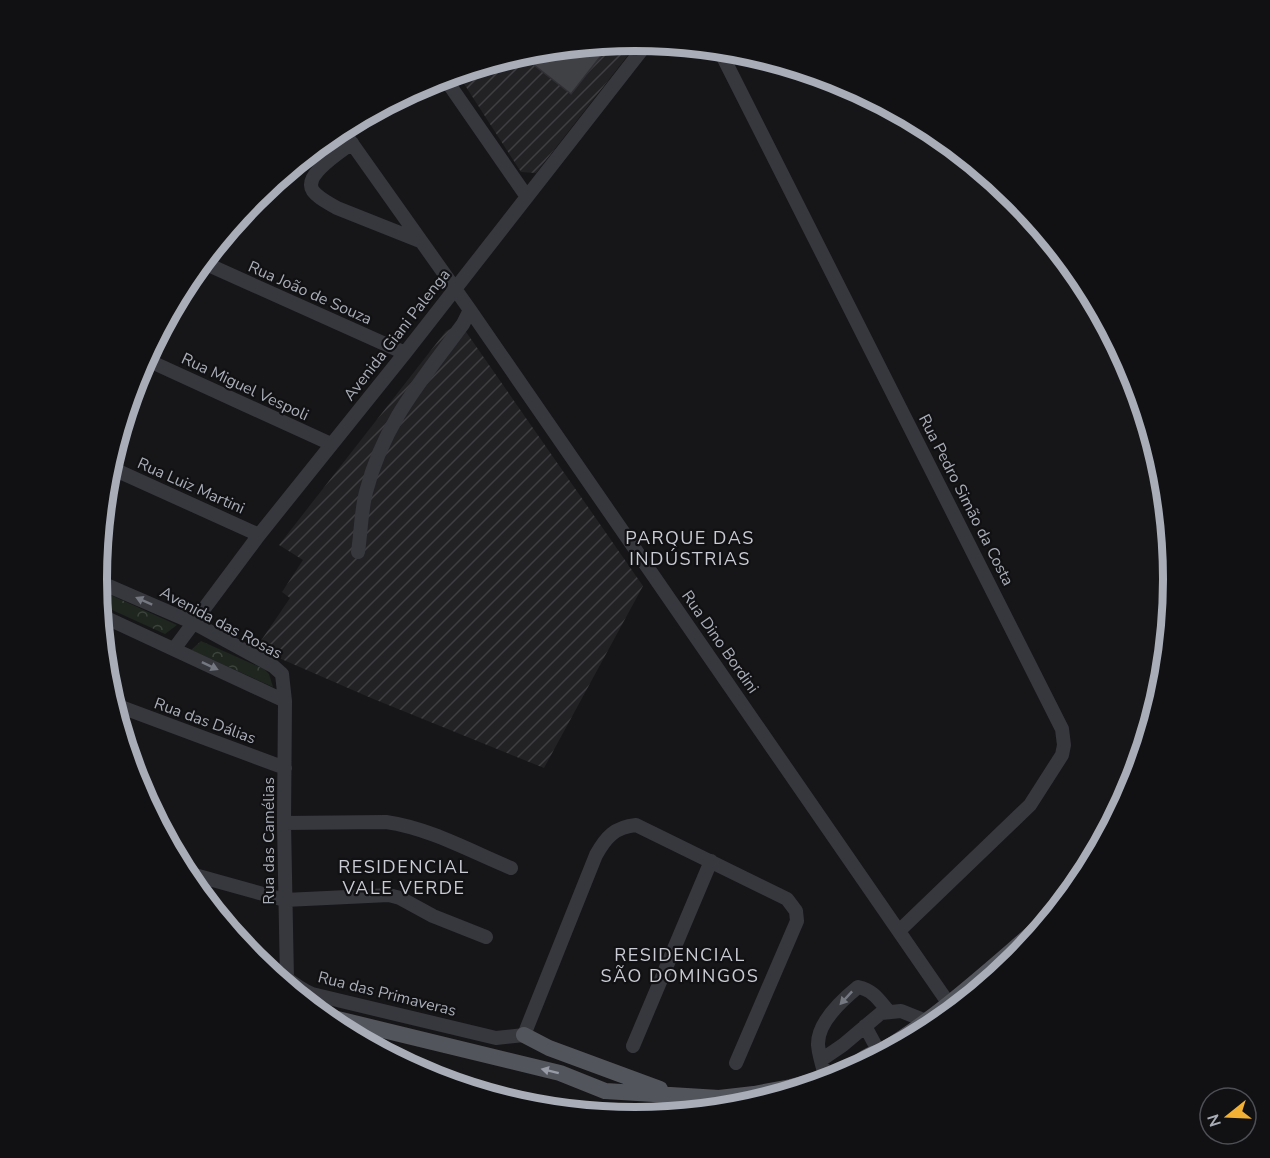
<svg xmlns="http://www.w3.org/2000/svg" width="1270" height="1158" font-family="'Nunito Sans',sans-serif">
<defs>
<pattern id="industrial-furrows" width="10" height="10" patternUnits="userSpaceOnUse" patternTransform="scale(1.5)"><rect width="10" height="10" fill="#222225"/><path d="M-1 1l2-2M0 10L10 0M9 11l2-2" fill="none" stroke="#3f3f43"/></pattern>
<pattern id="park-crowns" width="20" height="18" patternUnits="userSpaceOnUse" patternTransform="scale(1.5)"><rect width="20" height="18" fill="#1e261f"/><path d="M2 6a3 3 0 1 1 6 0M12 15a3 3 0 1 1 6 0" fill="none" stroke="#3c433d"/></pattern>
</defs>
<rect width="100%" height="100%" fill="#161618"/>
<path fill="url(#industrial-furrows)" d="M639 41 536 173 521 172 457 73 530 51Z
M456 326 464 329 643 586 544 768 371 698 256 648 290 598 282 592 303 560 279 545 446 331Z"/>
<path fill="url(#park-crowns)" d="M98 590 104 592 177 625 165 634 99 604Z
M201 641 264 669 269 674 273 687 191 650Z"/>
<path fill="#404145" stroke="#303034" stroke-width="1.5" d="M611 43 571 94 520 54 530 51Z"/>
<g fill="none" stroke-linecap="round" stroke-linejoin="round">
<path stroke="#37383d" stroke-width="14" d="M719 49 1062 729 1064 745 1062 755 1030 805 900 930
M444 77 527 197
M341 128 470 310 949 1004
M352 143C341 152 302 175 313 191 319 199 329 203 337 208L420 241
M202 262 405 353
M145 359 331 444
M109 467 259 535
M358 552C361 532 361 511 366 492 384 422 422 380 463 324L470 310
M97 581 194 623 273 666 282 674 285 701 284 823 287 981
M100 615 285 701
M174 649 259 535 405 353 648 42
M113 704 285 768
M284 823 386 822C429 828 470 851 511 868
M184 872 285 900 389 895 400 898 433 916 486 937
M252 957C275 964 289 985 312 994L496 1038 524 1035 596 855C606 837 615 827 636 825L787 899 796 911 797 921 736 1063
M865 1026 879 1052
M633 1046 711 861
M821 1060 843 1045 881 1013 901 1011 926 1021
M826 1078C823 1068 819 1056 818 1045 817 1023 842 1000 858 987 873 990 879 1000 889 1012"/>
<path stroke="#53555c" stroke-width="16" d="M321 1015 560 1073 605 1091 719 1098 754 1094 791 1087 848 1072
M524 1035 549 1048 660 1089
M882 1051C943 1014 995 964 1050 918
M848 1073C858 1062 871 1050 886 1053"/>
</g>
<defs><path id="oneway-solid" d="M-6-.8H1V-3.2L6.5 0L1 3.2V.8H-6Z" transform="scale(1.5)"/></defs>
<g fill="#757881">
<use href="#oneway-solid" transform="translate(144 601) rotate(-156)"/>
<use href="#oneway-solid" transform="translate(210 666) rotate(25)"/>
<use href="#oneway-solid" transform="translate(846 998) rotate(133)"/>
</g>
<use fill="#979ba6" href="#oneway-solid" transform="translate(550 1071) rotate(-166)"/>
<g text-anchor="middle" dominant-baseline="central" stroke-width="4.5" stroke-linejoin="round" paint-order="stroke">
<g font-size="16" fill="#a8adb8" stroke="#111113">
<text transform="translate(310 293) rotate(24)">Rua João de Souza</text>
<text transform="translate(397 335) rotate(-52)">Avenida Giani Palenga</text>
<text transform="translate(245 387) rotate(25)">Rua Miguel Vespoli</text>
<text transform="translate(191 486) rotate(24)">Rua Luiz Martini</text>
<text transform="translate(966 500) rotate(63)">Rua Pedro Simão da Costa</text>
<text transform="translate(221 623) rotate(28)">Avenida das Rosas</text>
<text transform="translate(720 642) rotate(55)">Rua Dino Bordini</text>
<text transform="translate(205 721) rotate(20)">Rua das Dálias</text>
<text transform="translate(269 841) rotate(-90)">Rua das Camélias</text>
<text transform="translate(387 994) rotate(14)">Rua das Primaveras</text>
</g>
<g font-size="18" letter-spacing="1.5" fill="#c9ccd4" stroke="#111113">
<text x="690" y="538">PARQUE DAS<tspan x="690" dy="21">INDÚSTRIAS</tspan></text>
<text x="404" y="867">RESIDENCIAL<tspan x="404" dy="21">VALE VERDE</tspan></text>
<text x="680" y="955">RESIDENCIAL<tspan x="680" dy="21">SÃO DOMINGOS</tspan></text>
</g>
</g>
<path d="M0 0H1270V1158H0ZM107 579a528 528 0 1 1 1056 0a528 528 0 1 1-1056 0Z" fill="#111113" fill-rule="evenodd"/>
<path fill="none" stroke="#a8adb8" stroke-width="8" d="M107 579a528 528 0 1 1 1056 0a528 528 0 1 1-1056 0Z"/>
<g transform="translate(1228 1116) rotate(252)"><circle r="28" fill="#111113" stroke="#4d4f55" stroke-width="1.5"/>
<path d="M0-4.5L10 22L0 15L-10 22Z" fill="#f2b134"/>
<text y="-9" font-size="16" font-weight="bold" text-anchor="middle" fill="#a8adb8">N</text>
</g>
</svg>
